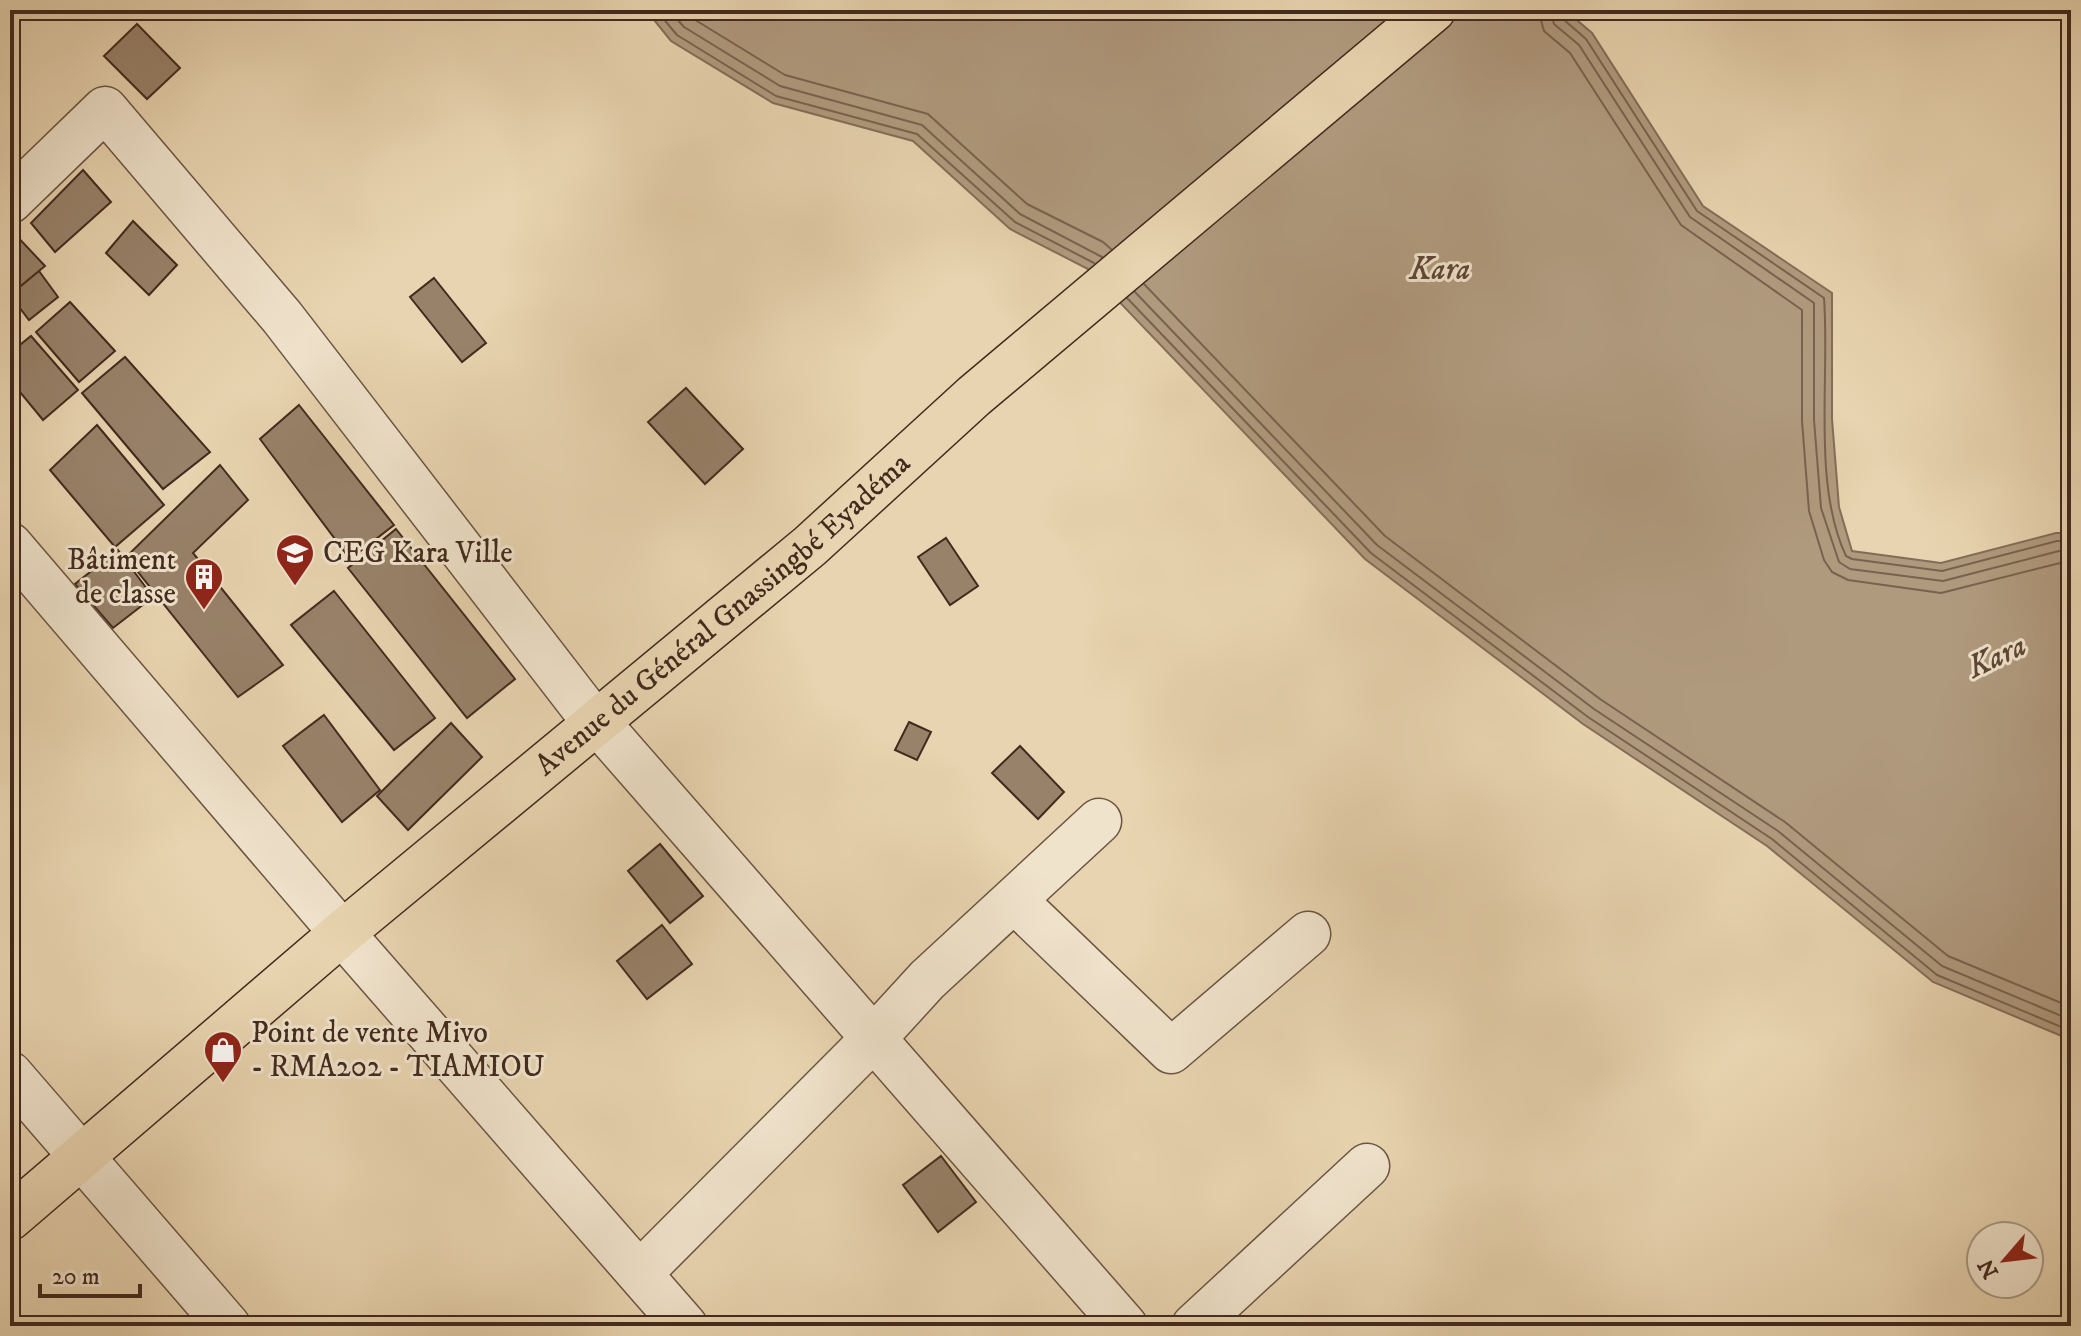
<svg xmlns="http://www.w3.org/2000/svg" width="2081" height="1336" font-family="'IM FELL DW Pica',serif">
<rect width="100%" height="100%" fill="#e8d4b0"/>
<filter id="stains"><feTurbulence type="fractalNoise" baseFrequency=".0025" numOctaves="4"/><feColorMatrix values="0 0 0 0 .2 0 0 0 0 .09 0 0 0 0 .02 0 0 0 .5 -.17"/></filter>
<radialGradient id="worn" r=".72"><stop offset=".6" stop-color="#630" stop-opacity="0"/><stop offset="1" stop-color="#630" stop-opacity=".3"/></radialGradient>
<path fill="#b09a7e" stroke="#846d58" stroke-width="2" d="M646 10H1565L1592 33 1703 206 1832 293V419L1839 507 1852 551 1941 563 2056 533H2071V1040L1933 982 1767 846 1583 724 1365 559 1088 269 1010 229 913 141 773 103 671 41Z"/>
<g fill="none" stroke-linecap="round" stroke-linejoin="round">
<path stroke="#79624e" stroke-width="2" d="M656 10 677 35 776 96 917 134 1015 222 1094 263
M669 10 684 27 780 86 922 125 1020 214 1102 257
M685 10 692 18 785 75 928 114 1027 204 1103 242 1111 249
M1538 10 1544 31 1570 53 1681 225 1802 310V421L1809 511 1824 560 1832 572 1848 580 1941 593 2060 563H2071
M1550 10 1554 24 1579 45 1690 217 1814 303V420L1821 508 1839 562 1850 569 1943 581 2059 551H2071
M1560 10 1563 19 1586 39 1697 211 1824 298C1830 376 1812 484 1846 556L1852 559 1942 571 2057 541H2071
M1144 284 1385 536 1600 699 1785 822 1948 956 2071 1007
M1135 292 1377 545 1594 709 1778 831 1942 966 2071 1020
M1127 298 1371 553 1588 717 1772 839 1937 975 2071 1031"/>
</g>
<path fill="#98826a" stroke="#422a1e" stroke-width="2" d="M137 24 180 68 147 99 104 56Z
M83 170 111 202 55 252 31 223Z
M133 221 177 265 149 295 106 253Z
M12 231 45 266 10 295V233Z
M39 271 58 297 29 320 10 295Z
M434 278 486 343 462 362 410 297Z
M70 302 115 351 79 382 36 332Z
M31 336 78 390 43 420 10 380V353Z
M125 357 210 452 163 489 82 393Z
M686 388 743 449 705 484 648 422Z
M299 405 394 525 350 559 260 439Z
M97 425 164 505 115 547 50 470Z
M220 465 248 500 193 553 283 665 238 697 126 557Z
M396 529 515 679 467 718 348 568Z
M946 538 978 586 950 605 918 557Z
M118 550 153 597 113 628 75 584Z
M334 591 435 718 394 750 291 625Z
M324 715 380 790 342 822 283 746Z
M909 722 931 732 917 760 895 750Z
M451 723 482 757 408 830 377 796Z
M1020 746 1064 792 1038 819 992 773Z
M660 844 703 896 670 923 628 871Z
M662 925 692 964 647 999 617 961Z
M941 1156 976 1202 938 1232 903 1185Z"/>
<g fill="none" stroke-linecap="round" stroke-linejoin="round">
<g stroke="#6c5442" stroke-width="47">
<path id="minor" d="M10 201 105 109 282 317 596 724
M10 545 342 933 685 1326
M598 723 1125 1326
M1014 900 1171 1051 1308 934
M10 1074 228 1326
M640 1273 874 1038 927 980 1099 821
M1194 1326 1367 1166"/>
</g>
<g stroke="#422a1e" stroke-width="47">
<g id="major">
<path id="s1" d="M10 1218 342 933 810 546 974 396 1433 10"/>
</g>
</g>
<use href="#minor" stroke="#f0e3cc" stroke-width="44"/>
<use href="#major" stroke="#e8d4b0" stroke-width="44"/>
</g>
<defs>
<g id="school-pin" transform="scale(2)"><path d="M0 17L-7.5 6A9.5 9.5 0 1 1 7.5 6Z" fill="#8f2418" stroke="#f0e3cc"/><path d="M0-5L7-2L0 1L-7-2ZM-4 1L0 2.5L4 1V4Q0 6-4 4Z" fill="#fff"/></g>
<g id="building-pin" transform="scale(2)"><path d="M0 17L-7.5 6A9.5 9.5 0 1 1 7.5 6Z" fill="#8f2418" stroke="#f0e3cc"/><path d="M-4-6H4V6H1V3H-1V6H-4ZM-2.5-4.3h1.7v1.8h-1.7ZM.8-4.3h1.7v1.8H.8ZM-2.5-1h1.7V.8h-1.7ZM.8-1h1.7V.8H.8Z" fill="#fff"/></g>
<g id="shop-pin" transform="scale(2)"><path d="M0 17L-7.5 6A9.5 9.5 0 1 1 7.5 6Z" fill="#8f2418" stroke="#f0e3cc"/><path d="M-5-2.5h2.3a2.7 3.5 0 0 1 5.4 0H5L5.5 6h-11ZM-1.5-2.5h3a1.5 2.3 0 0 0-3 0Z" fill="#fff"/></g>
</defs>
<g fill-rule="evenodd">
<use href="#school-pin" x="295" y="553"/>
<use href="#building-pin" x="204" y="577"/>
<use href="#shop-pin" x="223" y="1050"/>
</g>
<g text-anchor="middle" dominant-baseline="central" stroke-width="6" stroke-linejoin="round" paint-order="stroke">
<g font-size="30" fill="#422a1e" stroke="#f0e3cc" text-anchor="start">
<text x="323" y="553">CEG Kara Ville</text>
<text x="176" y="560" text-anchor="end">Bâtiment<tspan x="176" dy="34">de classe</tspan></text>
<text x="251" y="1033">Point de vente Mivo<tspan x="251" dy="34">- RMA202 - TIAMIOU</tspan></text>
</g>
<g font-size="30" fill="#422a1e" stroke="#f0e3cc">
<text stroke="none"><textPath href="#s1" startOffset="934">Avenue du Général Gnassingbé Eyadéma</textPath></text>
</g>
<g font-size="32" font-style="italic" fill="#5e4636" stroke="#f0e3cc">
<text x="1440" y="270">Kara</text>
<text transform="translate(1997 657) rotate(-25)">Kara</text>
</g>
</g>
<rect width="2081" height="1336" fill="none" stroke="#e8d4b0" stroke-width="40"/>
<rect x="12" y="12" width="2057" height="1312" fill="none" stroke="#422a1e" stroke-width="4"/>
<rect x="20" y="20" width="2041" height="1296" fill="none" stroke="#422a1e" stroke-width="2"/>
<g transform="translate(2005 1260) rotate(242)"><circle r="38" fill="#f0e3cc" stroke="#aa9986" stroke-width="2"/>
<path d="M0-6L14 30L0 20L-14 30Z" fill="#8f2418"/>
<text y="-12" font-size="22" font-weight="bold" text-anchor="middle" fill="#422a1e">N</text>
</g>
<path d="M40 1284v12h100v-12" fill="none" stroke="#422a1e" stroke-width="4"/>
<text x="52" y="1284" font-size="24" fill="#422a1e" stroke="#f0e3cc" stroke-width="6" paint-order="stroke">20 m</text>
<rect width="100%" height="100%" filter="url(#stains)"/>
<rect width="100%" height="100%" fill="url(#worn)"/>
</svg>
